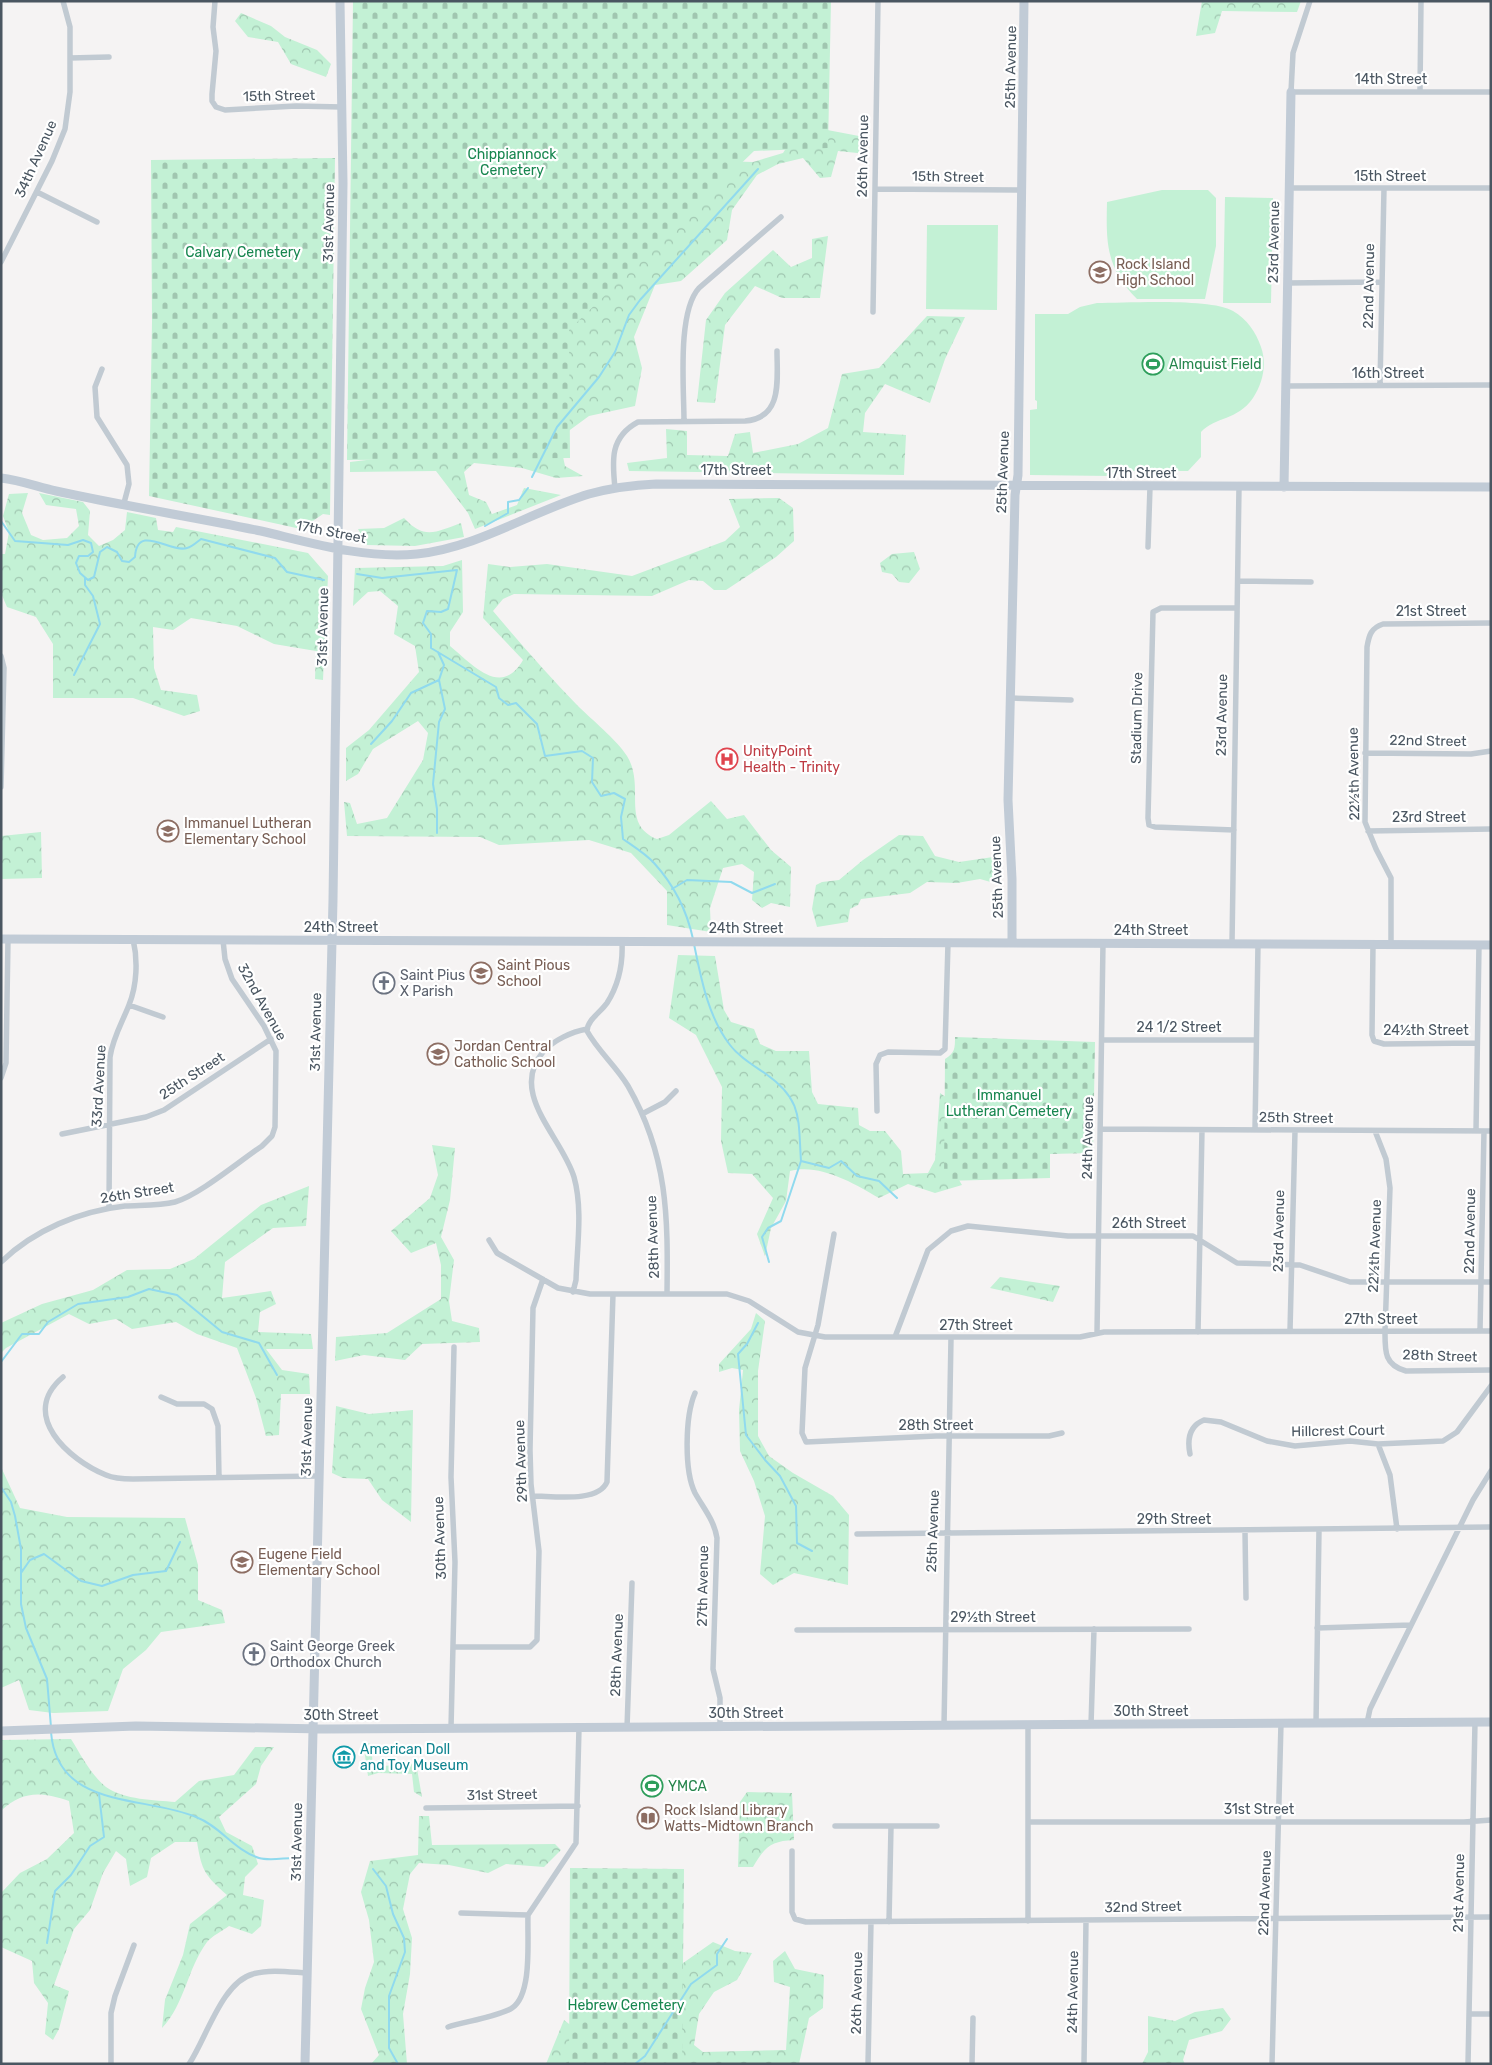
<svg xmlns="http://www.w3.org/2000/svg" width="1492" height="2065" font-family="Rubik,sans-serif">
<defs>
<pattern id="forest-crowns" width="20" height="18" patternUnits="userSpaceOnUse" patternTransform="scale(1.25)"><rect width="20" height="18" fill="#c3f1d5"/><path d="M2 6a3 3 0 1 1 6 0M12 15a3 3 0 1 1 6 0" fill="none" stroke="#a0c6b0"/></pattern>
<pattern id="cemetery-stones" width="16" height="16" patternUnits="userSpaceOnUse" patternTransform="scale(1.25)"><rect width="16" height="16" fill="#c3f1d5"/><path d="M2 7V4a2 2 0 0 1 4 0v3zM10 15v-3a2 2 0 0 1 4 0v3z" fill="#a0c6b0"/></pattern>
</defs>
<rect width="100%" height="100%" fill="#f5f3f3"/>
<path fill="#c3f1d5" d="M1162 190H1208L1216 198V246L1205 299H1137C1106 268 1106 243 1107 202Z
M1225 197 1273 198 1271 303H1223Z
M927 225H998L997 310 926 309Z
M1097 303C1127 303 1211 298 1233 311 1247 319 1256 332 1261 347 1267 364 1263 383 1253 398 1237 421 1216 416 1201 432V457L1188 471H1118L1111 476 1030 475V410L1037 409V401L1035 400V314H1068L1080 307Z"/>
<path fill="url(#forest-crowns)" d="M1202 1H1301L1297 12 1222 11 1215 33 1196 36Z
M241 13 271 26 285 37 317 50 331 64 326 77 291 64 278 42 248 37 235 21Z
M801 125 859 136 869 143 867 154 838 151 831 177 820 178 803 158 778 164 757 175 732 210 727 240 681 281 655 285 634 337 642 368 635 406 589 416 559 438 565 466 583 476 556 478 522 468 474 463 464 472 469 495 486 502 492 514 517 505 524 488 561 495 475 529 468 513 436 471 350 472V462L450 450 722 161 753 162 783 153Z
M828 236 820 298H782L755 286 725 325 715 403 697 402 706 320 725 293 773 250 791 267 812 258V239Z
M927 316 965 317 945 359 930 403 885 384 865 413 863 432 906 435 904 475 629 471 627 463 667 458 666 429 687 431V455L728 456 735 434 750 432 753 453 798 444 828 428 842 374 879 368Z
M28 493 22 513 31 535 43 540 67 538 79 526 76 509 46 505 39 493 83 502 90 511 88 535 99 546 113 540 125 530 127 512 156 518 158 530 173 532 176 527 308 553 328 576 323 680 315 679 316 651 274 644 237 626 191 618 173 630 153 627 154 668 161 690 197 695 200 711 184 716 133 698H53V644L36 617 7 607 1 593V554H5L9 532 3 516 9 494Z
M779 498 793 508 794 541 776 557 726 590H714L703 581 689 580 652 596 514 594 503 599 493 611C520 643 548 675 577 705 591 719 617 740 627 756 646 787 620 824 657 839L669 835 711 801 727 819 744 815 771 850 791 867 790 907 771 903 762 908 752 900 754 872 742 864 723 868 710 908 711 932 667 925V891L631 853 589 840 499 845 480 837 347 836 344 802 350 803 357 824 387 818 423 760 428 733 418 721 373 749 358 774 346 781V748L369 730 419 672 415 646 394 634 398 606 380 591 368 592 353 606 355 568 443 566 462 560 463 612 450 632V646C473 665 501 698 523 660L483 618 488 564 510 567 547 564 632 576 725 541 740 527 729 499Z
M404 518C424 540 436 532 461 523L464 537 415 546 367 545 358 529 384 528Z
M914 552 920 569 909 583 899 582 892 574 882 572 880 563 892 554Z
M41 832 42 878 1 879V836Z
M899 835 923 836 935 856 959 862 1000 856 1001 885 980 879 957 883 927 882 910 893 861 899 858 905 850 909 848 922 817 927 812 909 816 885 822 882 839 880 863 860Z
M678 955 715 956 724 1010 731 1022 754 1029 760 1044 776 1051H809L812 1092 818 1104 858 1108 859 1125 870 1131H885L901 1151 903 1174 928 1173 935 1160 940 1093 947 1098 946 1158 962 1185 935 1193 908 1184 879 1198C854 1183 819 1163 790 1171L786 1201 771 1228 765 1256 757 1234 773 1198 752 1174 728 1173 721 1141 722 1087 696 1035 669 1018Z
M432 1145 455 1148 450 1200 441 1237 454 1260 449 1301 452 1321 479 1328 480 1342 422 1344 405 1360 364 1355 335 1361 336 1337 387 1333 441 1299V1265L436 1243 411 1253 391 1231 430 1198 438 1175Z
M309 1186 306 1226 273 1228 225 1262 222 1298 271 1291 276 1304 260 1312 258 1332 311 1334 313 1349H266L282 1370 309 1374 310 1394H281L279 1435 266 1436 256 1398 237 1348 197 1334 176 1322 132 1329 116 1319 89 1324 69 1314 6 1348 1 1353V1323L42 1304 93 1290 127 1270 170 1269 194 1259 261 1205Z
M1000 1277 1060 1286 1053 1302 990 1288Z
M756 1313 765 1321 758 1371V1436L769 1456 793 1473 833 1496 849 1515 848 1585 794 1573 773 1585 760 1574 765 1516 754 1481 740 1451 739 1410 743 1370 732 1368 719 1372V1364L751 1329Z
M336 1406 369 1414 413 1410 411 1522 382 1500 368 1479 343 1478 332 1473Z
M1 1467 20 1508 67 1517 185 1518 198 1565V1600L222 1610 225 1623 161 1632 146 1650 123 1669 108 1711 53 1713 29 1710 19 1680 1 1688Z
M71 1739C81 1755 91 1775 106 1787 124 1800 155 1800 175 1802L199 1781 234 1775 255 1747H274L261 1766 256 1784 219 1817 226 1832 252 1846 258 1864 245 1877 243 1895 264 1900 261 1926 252 1934 229 1926C222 1931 212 1936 207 1942 187 1969 185 2004 162 2028L165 2000 183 1955 190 1924 227 1895C205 1875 202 1872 197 1842H175L151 1858 147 1877 130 1886 126 1859 116 1851 103 1873 90 1910 74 1929 54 1985 69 1991 59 2029 53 2040 45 2034 48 2003 34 1983 32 1961 1 1947V1893L20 1873 47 1859 74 1833 69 1801C42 1792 23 1790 1 1811V1740Z
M363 1742 371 1744 373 1767 416 1763 422 1797 414 1792 412 1774 378 1773 368 1776Z
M747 1792 792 1793 794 1840C770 1841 764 1848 753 1867H738L740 1802Z
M419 1816H429L432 1845 555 1844 561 1850 544 1867 506 1864 488 1873 449 1865 419 1863 410 1874 403 1909 412 1938 410 1974 403 2014 407 2064H371L379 2055 361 2009 365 1988 374 1962 369 1920 361 1892 370 1861 418 1855Z
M713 1942 735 1951 752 1953 737 1980 714 1992 699 2014 694 2045 703 2052 786 2050 790 1987 774 1982 773 1961 785 1951 795 1969 824 1975 823 2008 809 2018 799 2064H618L676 1968Z
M1223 2008 1231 2019 1222 2031 1189 2040 1183 2060 1185 2064H1142L1148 2052V2016L1175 2021 1195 2012Z
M564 2020 573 2027 575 2064H546Z"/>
<path fill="url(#cemetery-stones)" d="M353 1H831L828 148 754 151 569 330 570 458 347 460Z
M335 158 330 515 323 514 301 529 149 496 152 321 151 160Z
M955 1037 1095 1042 1093 1153 1050 1154V1178L944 1181 945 1059C955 1053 955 1048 955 1037Z
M570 1868 684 1869 682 2064H569Z"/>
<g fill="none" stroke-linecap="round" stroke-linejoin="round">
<path stroke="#90daee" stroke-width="2" d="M532 477 557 427 599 377 615 352 629 315 640 300 758 169
M1 521 15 541 68 545 83 540 91 543 93 552 88 556H79L76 563 80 573 88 580 94 577 100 552 107 547 117 552 122 561 129 562 135 557C137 522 171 554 187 548 192 547 197 542 201 539L275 558 287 572 324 580
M485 526 508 513V502L519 500 528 488
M357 574 382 578 457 570 448 609 441 612 427 611 423 623 431 634V648L496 687 499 698 508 705 516 703 537 724 545 756 582 751 593 758 592 782 601 796 614 793 625 799 621 817 623 839C633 846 646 854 654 863 674 885 687 911 693 939
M74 675 100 624 93 596 85 585V578
M371 744 392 721 411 693 439 680 444 665 438 652
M437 833V809L433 784 439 722 445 709 439 680
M672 889 687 880 731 882 752 893 775 884
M694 944C701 978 708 1017 730 1045 739 1057 753 1065 766 1074 803 1100 798 1119 801 1161L829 1168 841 1161 857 1176 879 1181 897 1198
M769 1262 762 1237 768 1228 781 1221 801 1161
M758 1323 747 1344 738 1354 746 1435 765 1460 780 1476 796 1506 797 1543 812 1551
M1 1362 22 1334H39L48 1322 78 1304 128 1297 149 1289 177 1295 222 1332 259 1343 277 1375
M1 1487 11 1502 15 1516 21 1549V1604L26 1628 47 1679 51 1727
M21 1573 30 1560 44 1554 81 1581 102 1586 133 1575 166 1571 180 1542
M51 1732C57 1810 144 1795 196 1817 220 1826 234 1850 259 1858 269 1861 284 1858 294 1858
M373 1869 386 1886 393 1914 404 1938 405 1952 389 1996V2048L398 2064
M47 1943 55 1891 71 1875 90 1846 104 1837 99 1794
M635 2064 645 2056 691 1984 717 1965V1954L727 1939"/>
<path stroke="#c1cad2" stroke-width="5.5" d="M215 1 213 27 216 51 212 94V101L216 107 225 110 296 106 342 107
M1310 1 1293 53 1291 92H1491
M70 58 109 57
M1420 91 1421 1
M1289 188H1491
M875 189 1022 190
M37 192 97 222
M1 262 52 161 65 129 70 92V27L63 1
M1287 283 1381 282
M873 312 878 1
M102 369 95 387 97 417 127 465 129 484 124 503
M1380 385 1384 188
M1286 386 1491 385
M684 421C684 388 677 312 699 288L781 217
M615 488C612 460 610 437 638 422L745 421C783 418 777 380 777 351
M1148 547 1150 487
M1238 581 1311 582
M1 656 4 668 1 787
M1010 698 1071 700
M1365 753 1471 754 1491 751
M1234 830 1155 827 1149 825 1148 818 1153 612 1161 608H1237
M1368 831 1491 829
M622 942C623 963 619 984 607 1003 601 1012 587 1020 587 1031 598 1051 616 1066 628 1086 668 1156 668 1216 667 1294
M1232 944 1239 487
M1373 944 1372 1035 1374 1041 1384 1044 1477 1043
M1391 944V878L1376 849 1365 822 1367 647C1369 635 1371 628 1383 624L1491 623
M129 1005 163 1017
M1102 1040H1256
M1 1078 6 1063 8 939
M877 1111 876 1064 880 1055 888 1052 940 1053 945 1049 948 943
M642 1114 665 1102 676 1091
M1101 1129 1491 1131
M1255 1130 1258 944
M1375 1131 1386 1159 1390 1188 1385 1331C1385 1351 1384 1365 1406 1371L1491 1370
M1476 1131 1479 945
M62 1134 146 1117 164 1110 271 1039
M109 1208 110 1057C113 1037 122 1023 129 1005 137 985 138 960 133 939
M834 1234 818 1325 805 1368 802 1433 806 1442 936 1436H1049L1062 1433
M489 1240 497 1253 558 1288 590 1294H727L749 1301 798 1332 825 1337H1080L1104 1332 1491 1331
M1 1262C34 1230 80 1211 125 1206 141 1205 159 1206 175 1202 198 1196 241 1160 262 1146L272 1136 275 1127 276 1051 264 1026 232 979 225 959 223 940
M573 1292 576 1280C577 1247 583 1209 574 1177 562 1137 508 1093 543 1052 554 1040 571 1032 587 1029
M1290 1331 1295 1131
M1480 1331 1484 1131
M1198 1332 1202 1130
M1097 1333 1103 943
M895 1337 928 1250 951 1231 968 1226 1068 1236H1193L1237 1263 1300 1265 1350 1282H1491
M63 1377C18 1415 69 1460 106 1475 115 1479 124 1479 133 1479L319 1476
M695 1393C685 1416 684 1471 695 1493 704 1509 714 1520 717 1538L713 1669 720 1698V1727
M161 1397 177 1404H204L212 1409 218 1426 219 1477
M1378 1444 1390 1475 1397 1529
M1190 1454C1187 1439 1189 1426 1204 1420L1221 1422 1267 1441 1295 1446 1350 1441 1378 1444 1443 1441 1457 1432 1491 1386
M533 1496C553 1496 598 1503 607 1482L613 1294
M1245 1531 1246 1598
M857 1534 1491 1527
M1317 1628 1411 1625
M797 1630 1189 1629
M453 1647H530L537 1640 539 1551 531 1484 530 1450 533 1308 543 1279
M1316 1723 1319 1530
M1367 1723 1370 1709 1387 1674 1473 1500 1491 1471
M1091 1725 1094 1629
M944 1726 951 1338
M451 1728 455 1562 451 1477 454 1347
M627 1728 632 1583
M426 1808 578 1806
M1028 1822H1464L1491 1820
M835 1826H937
M792 1851V1912L795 1919 806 1922 1491 1917
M461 1913 528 1915
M528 1915 576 1843 579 1728
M1028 1921V1726
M889 1922 891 1826
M1469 2014H1491
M448 2027C463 2022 501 2016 512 2008 533 1994 527 1938 528 1915
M111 2064V2013L115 1996 134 1945
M189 2064C206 2039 222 1982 253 1974 269 1969 290 1972 307 1973
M868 2064 871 1922
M972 2064 973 2018
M1084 2064 1086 1920
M1272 2064 1281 1723
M1468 2064 1475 1722"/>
<path stroke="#c1cbd6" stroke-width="9" d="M1 478C20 480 38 487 56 491 124 506 193 517 261 531 312 543 364 559 417 554 479 547 530 512 589 494 611 488 633 485 656 484L1491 487
M1284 487 1291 92
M1 939 1491 945
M1012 943V879L1008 800 1015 495 1018 475 1024 1
M1 1731 136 1726 325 1729 1491 1722
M305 2064 333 900 343 183 340 1"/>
</g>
<defs>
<g id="school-ring" transform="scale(1.125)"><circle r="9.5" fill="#fff" stroke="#8d6e63" stroke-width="1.5"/><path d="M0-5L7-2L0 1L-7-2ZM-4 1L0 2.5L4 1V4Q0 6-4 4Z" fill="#8d6e63"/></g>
<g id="stadium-ring" transform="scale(1.125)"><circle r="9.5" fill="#fff" stroke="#2e9e5b" stroke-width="1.5"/><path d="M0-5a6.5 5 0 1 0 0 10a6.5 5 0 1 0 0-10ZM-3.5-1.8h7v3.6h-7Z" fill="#2e9e5b"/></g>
<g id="hospital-ring" transform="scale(1.125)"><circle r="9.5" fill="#fff" stroke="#e0444e" stroke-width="1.5"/><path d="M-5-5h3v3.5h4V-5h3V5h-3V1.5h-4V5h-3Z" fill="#e0444e"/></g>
<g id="church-ring" transform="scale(1.125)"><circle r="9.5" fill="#fff" stroke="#6b7280" stroke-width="1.5"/><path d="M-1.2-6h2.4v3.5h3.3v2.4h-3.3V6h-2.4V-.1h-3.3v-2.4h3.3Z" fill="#6b7280"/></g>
<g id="museum-ring" transform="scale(1.125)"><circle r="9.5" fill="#fff" stroke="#0f9aa8" stroke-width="1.5"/><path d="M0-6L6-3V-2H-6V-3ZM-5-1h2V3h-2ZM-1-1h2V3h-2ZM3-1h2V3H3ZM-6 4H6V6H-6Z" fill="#0f9aa8"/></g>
<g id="library-ring" transform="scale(1.125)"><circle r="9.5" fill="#fff" stroke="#8d6e63" stroke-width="1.5"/><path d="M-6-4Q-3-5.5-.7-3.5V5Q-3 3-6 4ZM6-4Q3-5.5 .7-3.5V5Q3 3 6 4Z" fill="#8d6e63"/></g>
</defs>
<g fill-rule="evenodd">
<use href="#school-ring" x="1100" y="272"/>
<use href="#stadium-ring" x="1153" y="364"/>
<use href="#hospital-ring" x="727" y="759"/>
<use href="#school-ring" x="168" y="831"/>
<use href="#school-ring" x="481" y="973"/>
<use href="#church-ring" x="384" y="983"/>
<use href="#school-ring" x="438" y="1054"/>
<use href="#school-ring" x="242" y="1562"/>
<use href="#church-ring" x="254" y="1654"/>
<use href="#museum-ring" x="344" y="1757"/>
<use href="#stadium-ring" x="652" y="1786"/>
<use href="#library-ring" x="648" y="1818"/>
</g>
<g text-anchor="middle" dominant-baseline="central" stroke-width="4.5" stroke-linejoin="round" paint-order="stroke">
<g font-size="14" fill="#4a5661" stroke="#fff">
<text transform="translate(1011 67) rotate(-89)">25th Avenue</text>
<text x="1391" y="79">14th Street</text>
<text transform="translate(279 96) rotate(-1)">15th Street</text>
<text transform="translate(863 156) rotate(-89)">26th Avenue</text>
<text transform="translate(36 159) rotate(-66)">34th Avenue</text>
<text x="1390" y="176">15th Street</text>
<text transform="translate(948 177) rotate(1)">15th Street</text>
<text transform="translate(329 223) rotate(-89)">31st Avenue</text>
<text transform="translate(1274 242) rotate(-89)">23rd Avenue</text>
<text transform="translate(1369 286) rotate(-89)">22nd Avenue</text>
<text x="1388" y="373">16th Street</text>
<text x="736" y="470">17th Street</text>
<text transform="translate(1003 472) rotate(-88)">25th Avenue</text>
<text x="1141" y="473">17th Street</text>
<text transform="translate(331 532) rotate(11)">17th Street</text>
<text x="1431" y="611">21st Street</text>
<text transform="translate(323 627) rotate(-89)">31st Avenue</text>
<text transform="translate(1222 715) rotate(-89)">23rd Avenue</text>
<text transform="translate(1137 718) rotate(-89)">Stadium Drive</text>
<text transform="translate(1428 741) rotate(1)">22nd Street</text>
<text transform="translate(1354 774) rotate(-91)">22½th Avenue</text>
<text x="1429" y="817">23rd Street</text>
<text transform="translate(997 877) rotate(-92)">25th Avenue</text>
<text x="341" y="927">24th Street</text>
<text x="746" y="928">24th Street</text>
<text x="1151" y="930">24th Street</text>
<text transform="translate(262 1002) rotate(61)">32nd Avenue</text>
<text x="1179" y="1027">24 1/2 Street</text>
<text x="1426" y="1030">24½th Street</text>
<text transform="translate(316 1032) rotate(-89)">31st Avenue</text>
<text transform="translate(192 1076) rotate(-33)">25th Street</text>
<text transform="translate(99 1086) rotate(-87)">33rd Avenue</text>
<text transform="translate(1296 1118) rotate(1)">25th Street</text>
<text transform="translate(1088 1138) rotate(-89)">24th Avenue</text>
<text transform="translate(137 1193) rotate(-9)">26th Street</text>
<text x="1149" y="1223">26th Street</text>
<text transform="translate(1279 1231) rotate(-89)">23rd Avenue</text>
<text transform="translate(1470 1231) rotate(-89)">22nd Avenue</text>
<text transform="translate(653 1237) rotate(-92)">28th Avenue</text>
<text transform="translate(1375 1246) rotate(-88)">22½th Avenue</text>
<text x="1381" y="1319">27th Street</text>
<text x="976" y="1325">27th Street</text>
<text transform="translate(1440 1356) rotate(2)">28th Street</text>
<text x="936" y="1425">28th Street</text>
<text transform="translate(1338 1431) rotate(-1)">Hillcrest Court</text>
<text transform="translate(307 1437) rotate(-89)">31st Avenue</text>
<text transform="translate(521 1461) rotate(-92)">29th Avenue</text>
<text x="1174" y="1519">29th Street</text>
<text transform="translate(933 1531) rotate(-88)">25th Avenue</text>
<text transform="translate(440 1538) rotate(-92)">30th Avenue</text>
<text transform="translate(703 1586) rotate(-89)">27th Avenue</text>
<text x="993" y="1617">29½th Street</text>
<text transform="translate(617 1655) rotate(-88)">28th Avenue</text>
<text x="1151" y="1711">30th Street</text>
<text x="746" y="1713">30th Street</text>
<text x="341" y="1715">30th Street</text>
<text transform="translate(502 1795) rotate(-1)">31st Street</text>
<text x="1259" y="1809">31st Street</text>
<text transform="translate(297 1842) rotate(-89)">31st Avenue</text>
<text transform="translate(1265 1893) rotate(-88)">22nd Avenue</text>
<text transform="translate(1459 1893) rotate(-89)">21st Avenue</text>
<text transform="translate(1143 1907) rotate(-1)">32nd Street</text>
<text transform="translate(1073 1992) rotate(-89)">24th Avenue</text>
<text transform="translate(857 1993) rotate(-89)">26th Avenue</text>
</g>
<g font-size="14" fill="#17864f" stroke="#fff">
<text x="512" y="154">Chippiannock<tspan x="512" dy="16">Cemetery</tspan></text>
<text x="243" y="252">Calvary Cemetery</text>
<text x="1009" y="1095">Immanuel<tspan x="1009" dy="16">Lutheran Cemetery</tspan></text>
<text x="626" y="2005">Hebrew Cemetery</text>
</g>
<g font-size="14" fill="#785e54" stroke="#fff" text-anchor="start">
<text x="1116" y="264">Rock Island<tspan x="1116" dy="16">High School</tspan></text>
<text x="184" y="823">Immanuel Lutheran<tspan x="184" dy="16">Elementary School</tspan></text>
<text x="497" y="965">Saint Pious<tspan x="497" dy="16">School</tspan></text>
<text x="454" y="1046">Jordan Central<tspan x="454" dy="16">Catholic School</tspan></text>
<text x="258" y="1554">Eugene Field<tspan x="258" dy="16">Elementary School</tspan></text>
<text x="664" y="1810">Rock Island Library<tspan x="664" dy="16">Watts-Midtown Branch</tspan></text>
</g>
<g font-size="14" fill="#27864d" stroke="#fff" text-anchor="start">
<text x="1169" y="364">Almquist Field</text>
<text x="668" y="1786">YMCA</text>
</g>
<g font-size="14" fill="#be3a42" stroke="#fff" text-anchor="start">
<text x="743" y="751">UnityPoint<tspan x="743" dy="16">Health - Trinity</tspan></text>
</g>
<g font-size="14" fill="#5b616d" stroke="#fff" text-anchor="start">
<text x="400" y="975">Saint Pius<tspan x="400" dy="16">X Parish</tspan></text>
<text x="270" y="1646">Saint George Greek<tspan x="270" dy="16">Orthodox Church</tspan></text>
</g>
<g font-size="14" fill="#0d838f" stroke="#fff" text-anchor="start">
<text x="360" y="1749">American Doll<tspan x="360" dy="16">and Toy Museum</tspan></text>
</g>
</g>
<rect width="1492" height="2065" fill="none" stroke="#4a5661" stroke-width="5"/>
</svg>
